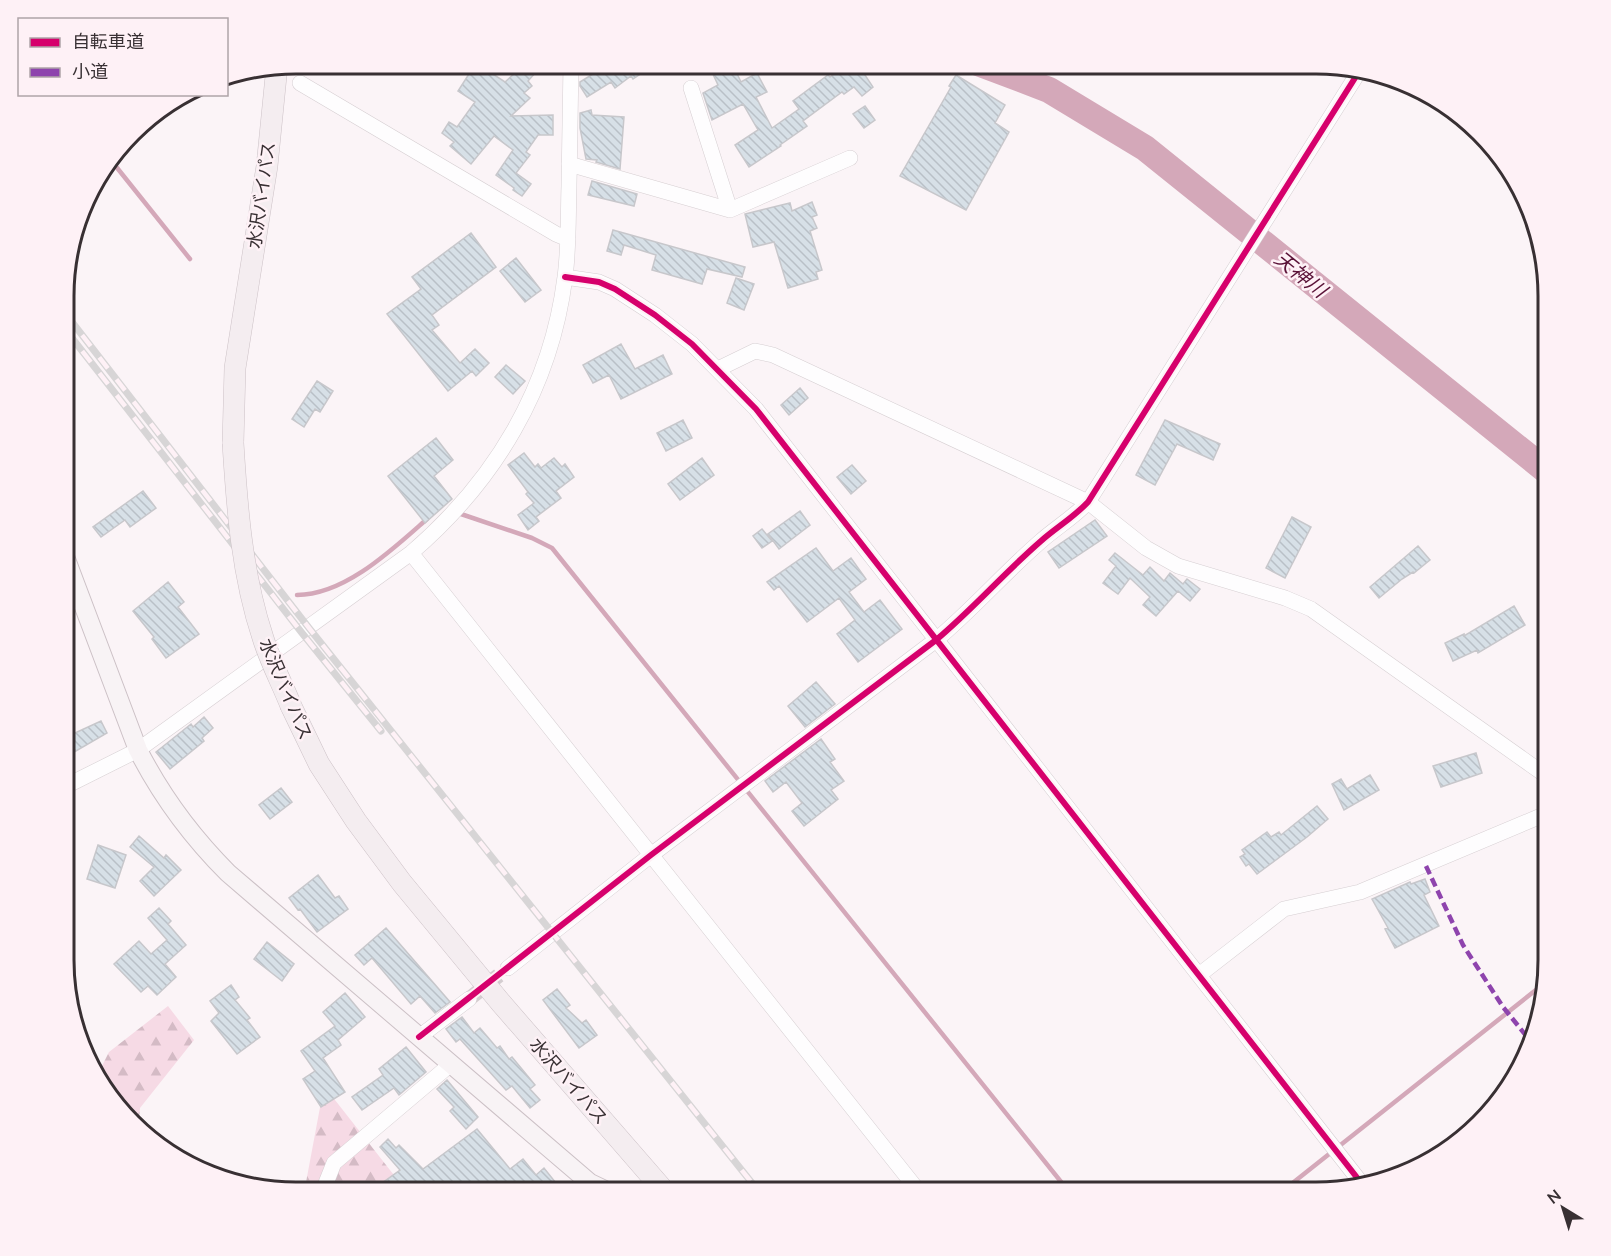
<svg xmlns="http://www.w3.org/2000/svg" width="1611" height="1256" font-family="Mulish,'Noto Sans JP',sans-serif">
<defs>
<pattern id="forest-firs" width="22" height="20" patternUnits="userSpaceOnUse" patternTransform="scale(1.5)"><rect width="22" height="20" fill="#f6dae5"/><path d="M5 1l3.5 6h-7zM16 11l3.5 6h-7z" fill="#d4bbc5"/></pattern>
<pattern id="building-back-hatch" width="6" height="6" patternUnits="userSpaceOnUse" patternTransform="scale(1.5)"><rect width="6" height="6" fill="#d7e0e7"/><path d="M-1 5l2 2M0 0l6 6M5-1l2 2" fill="none" stroke="#b9c0c7"/></pattern>
</defs>
<rect width="100%" height="100%" fill="#fbf4f7"/>
<path fill="url(#forest-firs)" d="M168 1006 194 1040 140 1108 138 1130 97 1076 109 1052Z
M324 1086 408 1193H304Z"/>
<g fill="none" stroke-linecap="round" stroke-linejoin="round">
<path stroke="#d4a8b9" stroke-width="4.5" d="M110 159 190 259
M458 513 532 538 552 548 1070 1193
M297 595C345 595 393 549 427 519
M1280 1193 1546 982"/>
<path stroke="#d4a8b9" stroke-width="26" d="M978 63 1049 90 1145 148 1548 472"/>
</g>
<path fill="url(#building-back-hatch)" stroke="#c7c7cb" stroke-width="1.5" d="M476 63 505 82 526 63H544L528 81 532 86 524 93 530 98 511 116 553 115V135H538L526 152 530 155 516 173 531 184 522 196 513 190 514 188 496 175 513 150 494 136 471 164 450 146 454 142 442 133 449 122 457 127 475 102 458 91Z
M606 63H657L633 79 631 76 615 88 611 82 587 97 580 86V82L601 69 600 68Z
M730 63H732L741 82 757 73 767 92 756 97 772 128 799 109 793 101 828 75 830 77 849 63H857L873 87 862 96 854 87 844 94 842 92 803 121 807 126 780 145 781 146 749 167 735 145 758 130 743 104 712 120 703 93 718 85 712 72Z
M956 75 1005 105 995 123 1009 132 966 210 900 176 951 87 949 86Z
M865 106 875 120 864 128 853 114Z
M591 110 592 115 624 117 620 169 596 162 597 160 586 159 580 128V113Z
M592 181 637 194 634 206 588 195Z
M812 202 817 215 812 217 817 228 810 231 822 270 816 272 818 279 788 288 774 242 753 247 745 214 790 203 792 211Z
M613 230 745 267 742 277 707 269 702 284 652 270 656 255 624 245 621 255 607 251Z
M471 233 496 267 432 315 439 325 432 330 460 363 475 349 489 363 476 376 472 371 448 391 387 314 421 289 412 277Z
M516 258 541 290 525 302 500 271Z
M736 278 754 284 744 310 727 303Z
M621 344 635 369 663 355 672 374 621 399 609 375 593 383 583 365Z
M506 365 525 381 513 394 495 377Z
M317 381 333 391 320 412 315 409 304 427 292 419Z
M800 388 808 398 789 415 781 405Z
M683 420 692 438 666 451 657 433Z
M1165 420 1220 444 1213 460 1177 444 1155 485 1136 475Z
M436 438 453 460 434 476 452 499 425 523 388 476Z
M524 453 535 467 538 464 541 468 554 458 562 467 565 464 574 477 556 491 561 498 536 517 539 521 528 530 518 515 534 503 526 494 528 492 508 465Z
M702 458 714 475 680 500 668 484Z
M852 465 866 481 851 494 837 477Z
M143 491 156 508 130 527 125 520 101 537 93 527Z
M800 511 810 525 779 549 768 534Z
M1292 517 1311 527 1285 578 1266 568Z
M1095 520 1107 536 1059 568 1048 552Z
M762 529 772 541 762 548 753 536Z
M1418 546 1430 560 1414 573 1413 572 1402 579 1379 598 1370 587Z
M816 548 833 571 851 558 866 579 849 592 864 612 880 600 902 629 858 662 837 634 855 620 839 598 807 622 779 586 774 590 767 582Z
M1115 553 1143 575 1150 567 1164 581 1170 573 1183 584 1187 579 1200 589 1190 601 1178 591 1156 616 1143 605 1150 597 1130 578 1118 594 1103 583 1116 566 1109 560Z
M168 582 184 602 178 607 199 634 166 658 152 639 154 637 133 611Z
M1514 606 1525 625 1478 653 1477 650 1453 661 1445 643 1464 634V636Z
M816 682 835 704 805 727 788 706Z
M204 717 213 728 202 738 204 741 170 769 156 752 191 724 193 727Z
M101 721 107 733 64 758V738Z
M821 739 835 759 830 762 844 781 831 790 838 799 804 826 792 811 802 803 786 782 773 792 765 781Z
M1476 753 1482 773 1441 787 1433 766Z
M1370 775 1379 790 1344 810 1332 784 1341 779 1347 789Z
M281 788 292 802 270 819 259 805Z
M1317 806 1328 819 1307 837 1257 874 1249 864 1246 866 1240 857 1245 854 1242 850 1267 832 1271 837 1279 832 1281 835Z
M139 836 164 858 166 855 181 870 154 896 140 881 154 867 130 847Z
M98 845 126 855 115 888 87 879Z
M318 875 335 898 339 896 348 909 317 932 300 909 298 910 289 898Z
M1425 879 1430 892 1424 895 1439 926 1395 948 1385 929 1388 928 1372 899 1410 882 1411 884Z
M159 908 171 921 168 924 186 945 165 964 176 977 157 995 148 986 141 992 114 964 139 941 151 954 167 940 148 918Z
M386 928 450 1002 435 1013 420 996 411 1004 372 958 364 965 355 955Z
M267 942 294 964 282 981 254 959Z
M231 985 239 997 235 1000 250 1018 247 1020 260 1037 237 1054 211 1021 219 1013 210 1001Z
M557 989 570 1005 566 1008 582 1023 586 1020 597 1035 579 1048 543 1000Z
M345 993 365 1017 338 1040 341 1045 323 1058 345 1092 321 1107 303 1079 315 1071 301 1051 335 1026 323 1012Z
M462 1017 474 1033 480 1028 497 1048 500 1046 509 1059 512 1057 535 1085 530 1089 540 1100 530 1108 512 1086 506 1090 460 1039 456 1042 446 1029Z
M406 1047 426 1072 399 1095 394 1088 362 1110 352 1097 383 1075 379 1069Z
M447 1080 478 1117 466 1129 450 1111 454 1107 437 1089Z
M477 1129 510 1169 523 1159 536 1175 544 1168 564 1193H383L378 1186 400 1170 380 1147 388 1139 396 1148 399 1145 423 1169Z"/>
<g fill="none" stroke-linecap="round" stroke-linejoin="round">
<path stroke="#d4cdd0" stroke-width="15" stroke-dasharray="15 8" stroke-linecap="butt" d="M469 999 508 968"/>
<g stroke="#d6cfd2" stroke-width="16">
<path id="minor" d="M300 83 556 234 568 239
M691 88 730 210
M569 164 730 210 850 158
M565 277 599 282 615 289 655 315 692 344 756 409 1362 1184
M718 369 755 351 773 355 1088 502 1146 548 1178 566 1285 598 1311 609 1548 777
M411 553 920 1193
M64 787 138 750 411 553C495 481 551 388 565 277 569 247 568 216 569 186 570 145 570 104 571 63
M508 968 651 855 936 640C973 609 1005 572 1041 541 1057 527 1074 517 1088 502L1360 70
M1199 975 1284 909 1360 892 1548 813
M419 1037 469 999
M322 1193 334 1163 451 1064"/>
</g>
<g stroke="#ccc1c6" stroke-width="20">
<path id="major" d="M64 554 138 750C162 797 191 836 228 873L590 1183 611 1193"/>
</g>
<g stroke="#ccc1c6" stroke-width="22">
<path id="highway" d="M233 443 235 368 267 166 277 66
M291 706 319 764 356 821 402 883 501 1003 666 1193"/>
</g>
<use href="#minor" stroke="#fefdfe" stroke-width="15"/>
<use href="#major" stroke="#f8f3f5" stroke-width="18"/>
<use href="#highway" stroke="#f4edf0" stroke-width="21"/>
<g stroke="#d7d5d6" stroke-width="7">
<path id="rail" d="M65 313 309 628 760 1193
M65 329 302 633 381 731"/>
</g>
<use href="#rail" stroke="#fef1f6" stroke-width="4.5" stroke-dasharray="14" stroke-linecap="butt"/>
<g stroke="#ccc1c6" stroke-width="22" stroke-linecap="butt">
<path id="highway-bridge" d="M233 443C237 508 242 575 263 638 270 661 282 683 291 706"/>
</g>
<use href="#highway-bridge" stroke="#f4edf0" stroke-width="21"/>
<path stroke="#8e44ad" stroke-width="4.5" stroke-dasharray="9 4.5" stroke-linecap="butt" d="M1426 866 1463 945 1503 1007 1532 1043"/>
<g stroke="#fef1f6" stroke-width="10">
<path id="cycleway" d="M565 277 599 282 615 289 655 315 692 344 756 409 1362 1184
M419 1037 651 855 936 640C973 609 1005 572 1041 541 1057 527 1074 517 1088 502L1360 70"/>
</g>
<use href="#cycleway" stroke="#d6006c" stroke-width="6"/>
</g>
<g text-anchor="middle" dominant-baseline="central" stroke-width="5" stroke-linejoin="round" paint-order="stroke">
<g font-size="18" fill="#383033" stroke="#fef1f6">
<text transform="translate(261 195) rotate(-82)">水沢バイパス</text>
<text transform="translate(286 689) rotate(67)">水沢バイパス</text>
<text transform="translate(569 1081) rotate(49)">水沢バイパス</text>
</g>
<g font-size="20" font-style="italic" fill="#5a1237" stroke="#fef1f6">
<text transform="translate(1301 274) rotate(39)">天神川</text>
</g>
</g>
<path d="M0 0H1611V1256H0ZM296 74H1316A222 222 0 0 1 1538 296V960A222 222 0 0 1 1316 1182H296A222 222 0 0 1 74 960V296A222 222 0 0 1 296 74Z" fill="#fef1f6" fill-rule="evenodd"/>
<path fill="none" stroke="#383033" stroke-width="3" d="M296 74H1316A222 222 0 0 1 1538 296V960A222 222 0 0 1 1316 1182H296A222 222 0 0 1 74 960V296A222 222 0 0 1 296 74Z"/>
<rect x="18" y="18" width="210" height="78" fill="#fef1f6" stroke="#afa4a8" stroke-width="1.5"/>
<rect x="30" y="38" width="30" height="9" fill="#d6006c" stroke="#afa4a8" stroke-width="1.5"/>
<text x="72" y="48" font-size="18" fill="#383033">自転車道</text>
<rect x="30" y="68" width="30" height="9" fill="#8e44ad" stroke="#afa4a8" stroke-width="1.5"/>
<text x="72" y="78" font-size="18" fill="#383033">小道</text>
<g transform="translate(1563 1208) rotate(322)" stroke="#fef1f6" stroke-width="4.5" paint-order="stroke">
<path d="M0-4.5L10 22L0 15L-10 22Z" fill="#383033"/>
<text y="-9" font-size="16" font-weight="bold" text-anchor="middle" fill="#383033">N</text>
</g>
</svg>
